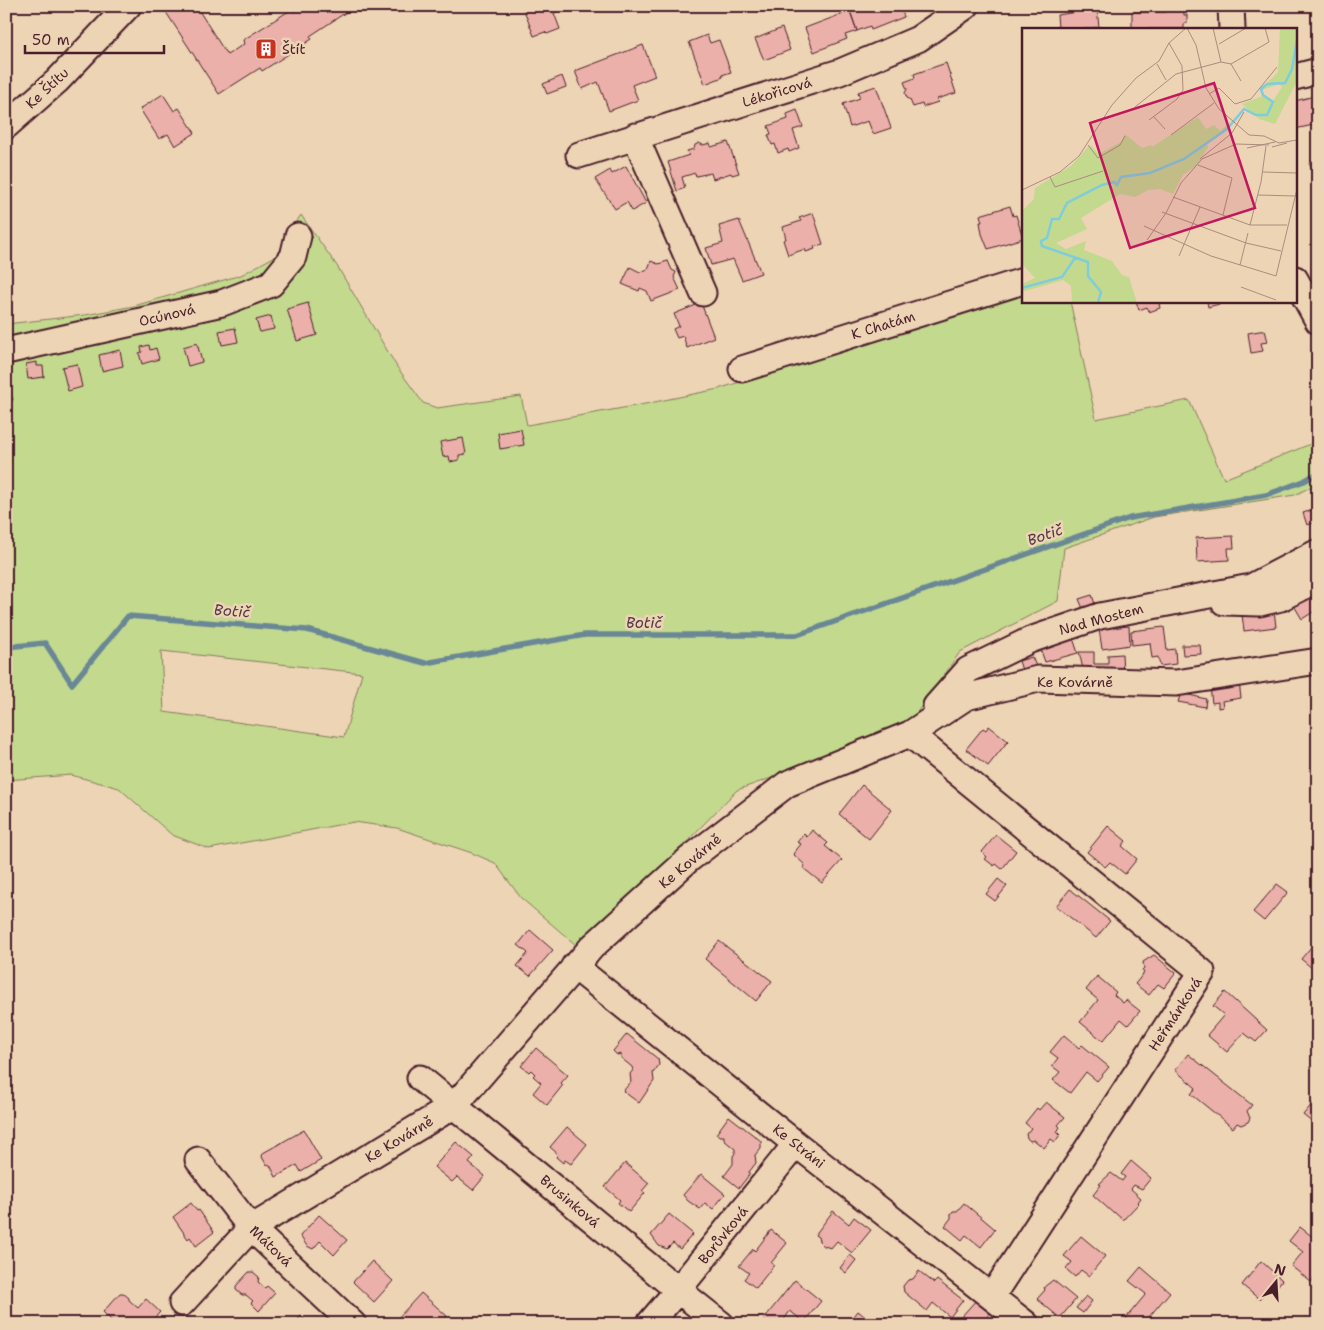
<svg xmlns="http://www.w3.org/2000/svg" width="1324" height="1330" font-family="'Shantell Sans',sans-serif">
<rect width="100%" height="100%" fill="#edd4b5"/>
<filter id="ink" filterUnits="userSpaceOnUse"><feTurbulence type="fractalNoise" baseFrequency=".02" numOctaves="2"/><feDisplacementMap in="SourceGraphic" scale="10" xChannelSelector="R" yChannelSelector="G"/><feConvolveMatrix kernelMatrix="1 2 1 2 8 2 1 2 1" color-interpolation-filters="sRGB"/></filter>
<g filter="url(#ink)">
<path fill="#c2d98e" stroke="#867c5c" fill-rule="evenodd" d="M301 215 337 266 397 367 423 403 437 408 521 396 527 425 640 405 718 389 1023 292V301H1070L1096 419 1189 400 1224 479 1318 441V483L1295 495 1154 517 1064 548 1058 601 960 652 903 732 737 790 665 864 576 945 521 898 495 863 472 853 397 828 354 822 209 849 172 835 119 788 71 775 6 780V324L85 315 134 306 241 275 279 254 285 237ZM161 651 362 673 344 737 164 712Z"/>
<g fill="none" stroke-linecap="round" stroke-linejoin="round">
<path stroke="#6a8795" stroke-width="5.5" d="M6 647 45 643 72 684 128 616 307 630 425 663 585 635H797L1130 518 1266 495 1304 481 1318 473"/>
</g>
<path fill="#ebb0a9" stroke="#4a1f2b" d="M162 6H196L227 55 244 44 243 40 292 9 294 12 302 6H349L351 9 310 36 312 39 262 71 260 68 219 94Z
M526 6H557L559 11 554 13 560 29 547 34 545 32 534 36 523 8Z
M861 6H900L904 17 871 30 870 26 857 31 850 11Z
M1166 7H1184V15H1187V23H1184V29H1132V12H1166Z
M1097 9 1099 27 1084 29H1051L1058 27 1057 15Z
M850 11 857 31 845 35 847 39 814 52 805 28Z
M782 28 790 50 764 60 755 39Z
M707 35 710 43 719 40 731 72 722 75 723 77 705 84 689 42Z
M643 45 655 76 632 85 638 100 609 111 598 82 582 89 575 71Z
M946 63 956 93 937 99 938 102 923 107 922 104 913 107 910 100 907 98 905 93 907 89 904 82 915 78 914 74Z
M562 76 566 87 547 94 543 84Z
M876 86 891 128 873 134 868 121 850 127 843 104 860 98 858 92Z
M163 94 174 111 179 108 195 133 175 146 168 134 159 139 140 109Z
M1318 95V124L1295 129V101Z
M797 110 803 127 793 130 799 148 789 152 788 149 778 153 775 144 772 145 768 135 771 134 768 126 788 119 787 114Z
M728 142 739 173 732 175 731 173 713 179 711 173 696 176 695 173 682 177 685 188 677 191 668 162 689 155 687 151 694 149 695 145 699 143 703 145 710 143 711 147Z
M1318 159V180H1317L1309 163Z
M626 166 646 203 632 211 627 202 615 209 595 179 610 170 612 174Z
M1010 206 1013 216 1016 215 1023 238 988 249 982 234 980 222H982L980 215Z
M813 213 823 244 814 247 815 249 806 252 805 249 788 255 783 240 786 239 783 227 801 221 799 218Z
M739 220 761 273 742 280 733 259 711 265 706 248 723 243 719 226Z
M651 261 658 264 668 261 672 270 676 272 674 277 680 290 651 301 647 291 640 288 639 291 622 284 630 267 640 272 648 269Z
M1136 301H1166L1159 304 1160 308 1149 312 1147 307 1139 310Z
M1207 301H1231L1208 307Z
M308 303 317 335 297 341 287 309Z
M701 303 714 337 687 348 683 336 677 338 673 329 679 326 674 314Z
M271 316 274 329 260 332 256 320Z
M235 328 238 342 222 345 219 331Z
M1265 330 1268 342 1261 343 1263 351 1251 353 1248 333Z
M197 343 202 362 188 366 183 347Z
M149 345 150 350 156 348 159 359 142 364 139 353 142 352 141 347Z
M120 350 123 366 102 371 99 355Z
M37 362V366H43L44 377 28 379 26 364Z
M77 364 82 387 68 391 62 367Z
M6 381 13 400 6 402Z
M521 429 524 445 500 449 498 433Z
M463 438 466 454 459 455V460L450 462 449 456 443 457 440 442Z
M1318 508V522L1307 525 1303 513Z
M1233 536 1234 548H1228L1229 560 1197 562 1196 538Z
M1318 589V609L1302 619 1293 604Z
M1092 595 1096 607 1084 611 1079 599Z
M1274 610 1276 627 1244 631 1242 614Z
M1129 626 1130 645 1102 649 1099 629Z
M1164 627 1167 650 1175 649 1176 664 1160 666 1158 657 1152 658 1150 643 1132 645 1131 631Z
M1073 638 1078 653 1045 662 1040 648Z
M1182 645H1200L1201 654 1183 655Z
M1079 652H1094V664H1108V655L1122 654 1123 672 1084 673Z
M1032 657 1036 666 1022 670 1019 661Z
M1239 682 1241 698 1222 701 1223 707 1218 708V702L1212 703 1210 687Z
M1182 690 1185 694 1206 699 1205 707 1178 702Z
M989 726 1008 741 988 766 966 749 983 728 986 730Z
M862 785 892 810 869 839 839 814Z
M1108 826 1126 841 1122 846 1137 859 1125 874 1110 862 1105 867 1087 852Z
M812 830 828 843 825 846 842 860 822 883 803 868 805 865 793 854 801 844 797 842 804 834 807 837Z
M996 835 1016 851 1002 869 996 864 994 866 985 859 987 857 982 852Z
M998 879 1007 886 995 901 986 894Z
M1277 884 1288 892 1264 921 1253 912Z
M1070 889 1110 921 1096 938 1056 906Z
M530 930 553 950 530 976 517 966 528 953 518 945Z
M1318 939V973L1301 959Z
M719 941 772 981 756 1001 705 959Z
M1154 955 1176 973 1164 988 1158 984 1149 995 1135 984 1144 973 1142 970 1144 968 1143 962Z
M1097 976 1116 992 1114 995 1123 1003 1126 1000 1140 1011 1128 1025 1121 1019 1103 1041 1080 1022 1098 1000 1086 990Z
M1225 992 1267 1030 1256 1042 1244 1033 1227 1052 1207 1035 1224 1015 1213 1006Z
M627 1034 658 1059 659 1065 653 1073 654 1081 639 1103 623 1091 631 1082 630 1074 633 1070 632 1067 621 1058V1054L617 1055 613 1051Z
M1064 1035 1079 1048 1082 1045 1109 1067 1097 1081 1086 1072 1070 1093 1053 1080 1060 1072 1052 1066 1058 1058 1050 1052Z
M536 1048 568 1075 561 1083 563 1085 547 1105 533 1093 541 1083 533 1076 535 1074 531 1070 529 1072 521 1066Z
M1188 1054 1252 1105 1247 1111 1250 1118 1248 1122 1241 1125 1237 1123 1233 1128 1191 1094 1196 1088 1175 1070Z
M1318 1097V1127L1303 1115Z
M1046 1102 1065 1117 1058 1125 1060 1127 1057 1132 1060 1135 1055 1142 1051 1139 1044 1148 1034 1140 1030 1141 1027 1138 1026 1134 1031 1128 1025 1123 1037 1108 1039 1110Z
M729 1116 761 1141V1148L755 1155 756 1163 749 1172V1175L739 1188 724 1176 733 1164V1156L735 1153V1149L724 1140V1136H720L716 1134Z
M567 1127 587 1144 571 1164 565 1160 563 1163 556 1157 558 1154 550 1147Z
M304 1130 321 1160 301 1172 297 1165 276 1177 270 1165 266 1164 262 1157 263 1153Z
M456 1142 474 1157 469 1163 485 1176 473 1190 457 1177 452 1182 434 1167Z
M1131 1161 1151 1178 1142 1189 1134 1185 1131 1189 1141 1198 1138 1202 1139 1203 1123 1220 1114 1212 1113 1213 1093 1195 1101 1185 1099 1184 1111 1173 1122 1181 1125 1177 1121 1174Z
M625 1163 649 1183 642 1191 645 1193 629 1212 618 1203 620 1200 605 1187Z
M701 1174 725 1194 713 1209 705 1203 700 1209 688 1201 683 1195Z
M191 1203 197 1211 199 1210 214 1232 196 1246 190 1237 188 1239 173 1217Z
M964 1203 995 1229 981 1247 966 1235 962 1240 945 1226 951 1218V1214L953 1211H957Z
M833 1211 849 1224 854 1217 871 1230 852 1253 837 1241 831 1248 824 1246 819 1241 818 1237 815 1235Z
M669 1214 693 1234 680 1249 673 1243 667 1249 659 1246 651 1235Z
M319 1215 347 1240 334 1255 320 1241 313 1249 307 1246 300 1236Z
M1300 1227 1318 1241V1274L1311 1282 1291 1266 1303 1252 1289 1241Z
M771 1230 787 1243 771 1263 774 1265 756 1288 744 1279 749 1273 739 1266 753 1249 755 1251Z
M1081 1236 1105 1256 1089 1276 1081 1270 1075 1277 1066 1269 1072 1262 1064 1256Z
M850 1255 856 1260 846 1273 840 1268Z
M372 1261 393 1281 374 1302 353 1282Z
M1261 1261 1282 1280 1276 1288 1272 1284 1259 1299 1242 1285Z
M1141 1267 1170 1292 1143 1324H1132L1126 1318 1146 1294 1129 1281Z
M919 1271 934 1283 937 1280 963 1300 950 1317 933 1303 927 1311 904 1292 903 1286 908 1280 913 1279Z
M249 1272H253L259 1277 258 1282 265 1288 267 1286 275 1293 259 1311 251 1303 253 1301 246 1295H242L236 1290V1286Z
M795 1280 821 1301 804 1322 790 1311 781 1324H767L763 1320Z
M1053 1280 1076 1299 1060 1318 1037 1299 1045 1290 1044 1287Z
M120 1293H123L129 1298V1300L138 1308 146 1299 160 1312 149 1324H115L103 1312Z
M421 1293 447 1316 440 1324H402L397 1319Z
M1086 1296 1092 1301 1083 1313 1076 1308Z
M977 1299 992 1311 981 1324H976L971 1320 968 1323 961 1317Z
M858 1311 874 1324H848Z
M301 1316 309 1324H294Z"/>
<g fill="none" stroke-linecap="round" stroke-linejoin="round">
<g stroke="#4a1f2b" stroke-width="29">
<path id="minor" d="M1231 6 1232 29
M1295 77 1318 71
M6 126 57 81 128 6
M635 136 703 293
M579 155 840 72 918 39 966 6
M1295 279 1318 321
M6 351 222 303 271 284 293 257 298 236
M742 369 1023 281
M1224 602 1260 603 1281 598 1318 579
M936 706 968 670 1030 640 1100 616 1251 587 1318 552
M910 734 1202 972 992 1296
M574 966 796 1144 1026 1324
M420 1078 678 1290 721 1324
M198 1160 251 1228 353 1324
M182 1303 251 1228 455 1105 592 947 688 860 787 784 910 734 966 697 1038 679 1176 683 1318 661
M649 1324 678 1290 796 1144"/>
</g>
<use href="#minor" stroke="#edd4b5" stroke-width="25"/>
</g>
</g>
<defs>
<g id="building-square" transform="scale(1.125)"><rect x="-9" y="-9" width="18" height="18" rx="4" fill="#c8321e" stroke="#edd4b5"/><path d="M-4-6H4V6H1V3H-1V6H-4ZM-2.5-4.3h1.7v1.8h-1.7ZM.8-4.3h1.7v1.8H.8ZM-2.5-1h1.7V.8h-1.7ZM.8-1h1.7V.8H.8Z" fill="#fff"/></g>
</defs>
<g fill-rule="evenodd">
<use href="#building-square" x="266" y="49"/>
</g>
<g text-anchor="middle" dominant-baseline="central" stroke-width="5" stroke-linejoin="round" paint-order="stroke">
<g font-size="14" fill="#4a1f2b" stroke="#edd4b5" text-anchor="start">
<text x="282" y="49">Štít</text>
</g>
<g font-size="14" fill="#4a1f2b" stroke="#edd4b5">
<text transform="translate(47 88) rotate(-43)">Ke Štítu</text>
<text transform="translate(777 92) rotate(-17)">Lékořicová</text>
<text transform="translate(167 315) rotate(-13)">Ocúnová</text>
<text transform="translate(883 325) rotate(-17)">K Chatám</text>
<text transform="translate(1101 619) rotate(-15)">Nad Mostem</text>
<text x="1075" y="682">Ke Kovárně</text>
<text transform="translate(690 861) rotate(-40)">Ke Kovárně</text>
<text transform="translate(1175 1014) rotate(-57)">Heřmánková</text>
<text transform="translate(399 1139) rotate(-31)">Ke Kovárně</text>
<text transform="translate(799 1146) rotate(38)">Ke Stráni</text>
<text transform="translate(570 1201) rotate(40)">Brusinková</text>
<text transform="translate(723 1235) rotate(-51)">Borůvková</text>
<text transform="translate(271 1246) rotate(44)">Mátová</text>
</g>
<g font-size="15" font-style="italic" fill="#523946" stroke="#edd4b5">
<text transform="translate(1045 535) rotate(-19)">Botič</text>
<text transform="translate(232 611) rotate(4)">Botič</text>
<text x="644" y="623">Botič</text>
</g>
</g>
<g transform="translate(1022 28)">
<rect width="275" height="275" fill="#edd4b5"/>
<path d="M258 0H275V53L253 96 237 91 220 76 241 68 251 73 260 59 257 56 237 63 256 44ZM176 89 184 101 192 97 198 103 208 94 211 96 185 114 186 119 175 137 161 147 151 166 138 161 126 162 113 169 98 166 59 190 65 201 34 215 44 221 64 213 62 222 90 233 100 247 107 249 115 275H50L49 258 41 252 0 264V256L13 250 0 236V183L12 171 13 160 49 138 68 117 77 126 99 114 103 106 120 120 129 117 130 119Z" fill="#c2d98e"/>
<path fill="none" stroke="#7fcddc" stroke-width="2.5" d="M0 260 40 249 53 230M76 275 79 264 66 248V234L20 218 19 213 25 210 30 191H37L45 175 80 157 92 154 95 157 99 149 128 145 162 131 205 101 222 81 234 87H245L251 74 241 67 239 61 245 56 263 55 270 41 275 12"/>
<path fill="none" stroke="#ac8c7e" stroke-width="1" d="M165 0 174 17 184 60 197 81 227 107 242 108 257 115 275 112M191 0 199 34M197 16 224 0M135 36 144 52M209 36 219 53M187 66 197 60 213 76 229 71 255 39M113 79 154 46 199 34 209 36 247 14 243 0M132 89 143 101M127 92 155 71 161 62 160 38 147 15M149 107 192 75M66 117 76 130 98 117 103 108M250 119 265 115M225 120 253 114M178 131 210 105 222 84M176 137 210 150 201 187M241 144 275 145M28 149 33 159 81 143M0 162 38 144 57 128 90 77 114 50 137 33 147 15 164 0M236 167 273 168M151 169 228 197H265M140 184 224 215 259 223M228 197 239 154 244 118M122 198 189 228 254 248 275 161M125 212 144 185 159 155 180 131 214 116 247 117M157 228 178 179M218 237 226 205M219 259 254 272"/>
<path fill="#c2185b" fill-opacity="0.15" stroke="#c2185b" stroke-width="2.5" d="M192 55 233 180 108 220 68 95Z"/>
<rect width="275" height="275" fill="none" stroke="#4a1f2b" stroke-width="2.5"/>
</g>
<rect width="1324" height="1330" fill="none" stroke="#edd4b5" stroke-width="25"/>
<rect x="12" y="12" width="1299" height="1305" fill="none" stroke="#4a1f2b" stroke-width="2" filter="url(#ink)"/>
<g transform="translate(1276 1282) rotate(18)" stroke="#edd4b5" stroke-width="4" paint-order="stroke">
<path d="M0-4L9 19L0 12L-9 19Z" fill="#4a1f2b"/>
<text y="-8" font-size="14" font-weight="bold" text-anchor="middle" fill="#4a1f2b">N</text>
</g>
<path d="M25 45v8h139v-8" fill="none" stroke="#4a1f2b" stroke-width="2.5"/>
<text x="32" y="45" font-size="15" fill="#4a1f2b" stroke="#edd4b5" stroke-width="4" paint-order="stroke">50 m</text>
</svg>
